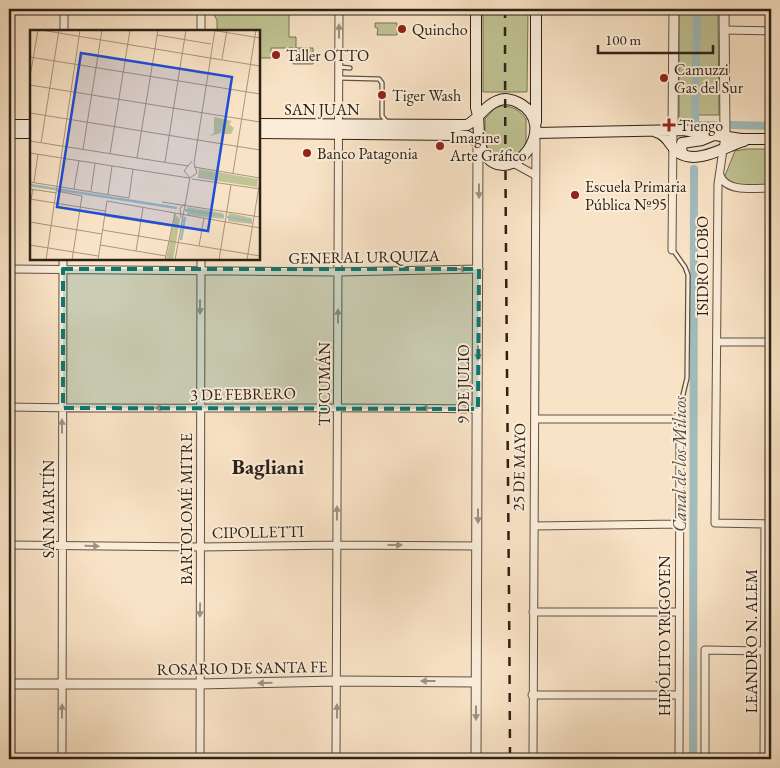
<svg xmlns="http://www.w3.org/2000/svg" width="780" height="768" font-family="'EB Garamond',serif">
<rect width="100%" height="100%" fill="#f9e3c6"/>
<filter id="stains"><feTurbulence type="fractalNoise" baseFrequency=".004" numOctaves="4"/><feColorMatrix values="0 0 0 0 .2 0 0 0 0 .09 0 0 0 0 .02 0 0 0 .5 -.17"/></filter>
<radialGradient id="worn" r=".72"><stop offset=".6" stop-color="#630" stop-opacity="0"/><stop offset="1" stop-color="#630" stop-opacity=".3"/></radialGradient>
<path fill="#c0c393" stroke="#767254" d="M214 9H271V14H289V37H296V48H313V64H293V48H271V58H259V31H217V20L214 15Z
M483 9H528L527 92H483Z
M679 9H718L719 115H695L694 126H682L679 122Z
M375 23H397V35H377L378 29 375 27Z
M501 106C513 106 519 110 526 119V146L523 151 512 159 506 160 493 155 487 148 485 143V119L494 109Z
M746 149H771V185L729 184 724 178 735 151Z"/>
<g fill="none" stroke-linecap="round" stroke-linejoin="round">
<path stroke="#a1bcbd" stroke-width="8" d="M696 125H714
M731 125 771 126
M695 129 697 9
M693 759 694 169"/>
<g stroke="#5f5242" stroke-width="5.5">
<path id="service" d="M339 67 350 68
M339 78 379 79 382 83V116L387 122
M673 250 685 267 688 275 687 378 680 407V419"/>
</g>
<g stroke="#5f5242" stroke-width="9">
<path id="minor" d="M64 9V31
M724 30 771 31
M201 31V9
M725 136 718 184 715 523 771 524
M513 163 535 175
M720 175C726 193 756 188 771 188
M672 250 673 130
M9 269 338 272 479 269
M717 342H771
M9 407C165 410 322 406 478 409
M535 419H680L679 759
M534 526 680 524
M9 545 200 547 337 545 477 546
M533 612H679
M532 695H679
M62 759 63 259
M200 759 201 259
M336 759 339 9
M533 759 536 137
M705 759V650L771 651
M764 759 765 524"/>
</g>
<g stroke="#5f5242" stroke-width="11">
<path id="tertiary" d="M724 9 725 136
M673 130 674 9
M9 684H199L337 681 476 682
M476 759 478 142"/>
</g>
<g stroke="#2c2116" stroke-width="12">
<path id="secondary" d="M536 9V122
M259 124 467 125C479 119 484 106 497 101 504 98 512 99 519 103 561 126 512 188 486 156 474 142 482 124 476 108V9
M9 125H31
M656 132C668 135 670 147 679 153 698 165 726 146 744 141
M9 133H31
M259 133 458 135 467 136 478 142
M536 133 683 130 741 139H771
M684 155 681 151 682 143 702 140 714 135"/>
</g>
<use href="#service" stroke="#fbedda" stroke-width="3"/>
<use href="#minor" stroke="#fbedda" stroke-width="7"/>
<use href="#tertiary" stroke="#fbedda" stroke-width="9"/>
<use href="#secondary" stroke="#fbedda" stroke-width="10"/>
<path stroke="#2c2116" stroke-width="2.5" stroke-dasharray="9 9" stroke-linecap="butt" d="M505 9C505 259 509 509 510 759"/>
</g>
<defs><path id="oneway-solid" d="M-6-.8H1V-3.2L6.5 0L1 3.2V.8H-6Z" transform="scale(1.25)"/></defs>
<g fill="#9e9182">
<use href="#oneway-solid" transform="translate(339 31) rotate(-90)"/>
<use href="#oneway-solid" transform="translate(479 191) rotate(90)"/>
<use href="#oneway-solid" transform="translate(460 269) rotate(-1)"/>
<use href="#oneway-solid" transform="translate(200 307) rotate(90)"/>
<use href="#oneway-solid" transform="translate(338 316) rotate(-90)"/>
<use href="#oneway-solid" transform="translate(478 353) rotate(90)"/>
<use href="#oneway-solid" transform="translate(162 408) rotate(-180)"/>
<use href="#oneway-solid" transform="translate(429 408) rotate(-179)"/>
<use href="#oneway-solid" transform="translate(62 426) rotate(-90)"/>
<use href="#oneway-solid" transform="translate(337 513) rotate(-90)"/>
<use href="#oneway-solid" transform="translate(478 516) rotate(90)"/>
<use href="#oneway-solid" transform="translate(395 545)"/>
<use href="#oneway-solid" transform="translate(92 546) rotate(1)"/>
<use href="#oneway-solid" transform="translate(200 610) rotate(91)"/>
<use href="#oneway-solid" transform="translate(428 681) rotate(-180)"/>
<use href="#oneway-solid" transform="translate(265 683) rotate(179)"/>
<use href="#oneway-solid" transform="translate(62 711) rotate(-90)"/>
<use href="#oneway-solid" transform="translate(337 711) rotate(-90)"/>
<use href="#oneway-solid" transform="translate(476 713) rotate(90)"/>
</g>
<path fill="#0f766e" fill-opacity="0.2" stroke="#0f766e" stroke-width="4" stroke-dasharray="10 6" stroke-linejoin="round" d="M63 269H479L478 409 63 408Z"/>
<g fill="#8f2418" stroke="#fbedda" stroke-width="2">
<circle cx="402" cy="29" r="5"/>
<circle cx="276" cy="55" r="5"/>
<circle cx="664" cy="78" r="5"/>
<circle cx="382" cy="95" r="5"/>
<path d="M666.5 117.5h5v5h5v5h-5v5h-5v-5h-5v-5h5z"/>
<circle cx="440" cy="146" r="5"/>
<circle cx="307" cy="153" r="5"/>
<circle cx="575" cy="195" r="5"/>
</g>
<g text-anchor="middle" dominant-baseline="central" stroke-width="4" stroke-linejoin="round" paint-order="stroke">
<g font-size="16" fill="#2c2116" stroke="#fbedda" text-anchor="start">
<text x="412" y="29">Quincho</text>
<text x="286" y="55">Taller OTTO</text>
<text x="674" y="69">Camuzzi<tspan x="674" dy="18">Gas del Sur</tspan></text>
<text x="392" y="95">Tiger Wash</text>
<text x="679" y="125">Tiengo</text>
<text x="450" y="137">Imagine<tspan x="450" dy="18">Arte Gráfico</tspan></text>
<text x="317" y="153">Banco Patagonia</text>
<text x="585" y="186">Escuela Primaria<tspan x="585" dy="18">Pública Nº95</tspan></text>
</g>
<g font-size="16" fill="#2c2116" stroke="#fbedda">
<text x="322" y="109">SAN JUAN</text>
<text transform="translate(364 257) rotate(-1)">GENERAL URQUIZA</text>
<text transform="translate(702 266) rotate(-90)">ISIDRO LOBO</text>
<text transform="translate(324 384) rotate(-90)">TUCUMÁN</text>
<text transform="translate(463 384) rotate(-90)">9 DE JULIO</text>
<text transform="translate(243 394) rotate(-1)">3 DE FEBRERO</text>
<text transform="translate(519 467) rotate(-89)">25 DE MAYO</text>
<text transform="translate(48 509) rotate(-90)">SAN MARTÍN</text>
<text transform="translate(186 509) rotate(-90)">BARTOLOMÉ MITRE</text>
<text transform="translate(258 532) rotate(-1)">CIPOLLETTI</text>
<text transform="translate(664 636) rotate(-90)">HIPÓLITO YRIGOYEN</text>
<text transform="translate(751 641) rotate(-90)">LEANDRO N. ALEM</text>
<text transform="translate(242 668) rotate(-1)">ROSARIO DE SANTA FE</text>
</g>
<g font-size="18" font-style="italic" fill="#4f5048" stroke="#fbedda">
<text transform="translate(679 464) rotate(-90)">Canal de los Milicos</text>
</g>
<g font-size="21" font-weight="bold" fill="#2c2116" stroke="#fbedda">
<text x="268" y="466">Bagliani</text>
</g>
</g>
<g transform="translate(30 30)">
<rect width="230" height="230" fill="#f9e3c6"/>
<path d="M184 87 202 91 199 94 204 98 201 104H193L192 100 191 103 180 106 184 103ZM169 139 228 149 227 157 168 148ZM157 177 193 183 194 189 157 185ZM199 183 222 188V194L198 191ZM145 184 150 189 143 230H136Z" fill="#c0c393"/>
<path fill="none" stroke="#a1bcbd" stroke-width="2.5" d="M0 155 147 178M155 180 194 186M197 187 222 191M151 210 155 187"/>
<path fill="none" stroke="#a79580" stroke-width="1" d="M11 0 180 28M181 0 230 8M127 5 181 14M0 27 230 64M180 28 230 36M192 29 197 0M0 47 8 0M0 55 230 92M0 83 230 120M0 111 158 136M11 113 29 0M53 119 72 0M0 123 159 148M80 124 100 0M107 128 128 0M135 132 156 0M164 137 230 148M203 143 226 0M160 148 167 143 164 133 185 0M160 148 154 141 162 131M162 149 230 159M0 152 99 168 103 139M4 152 8 124M0 159 27 163M44 159 49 130M27 161 52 166 42 230M61 161 65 133M78 164 82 136M0 169 75 181M132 172 230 187M0 175 3 159M75 186 141 196M151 188 150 178 156 173M0 192 72 204M72 200 230 226M0 215 68 226M70 215 136 226M169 216 174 188M106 221 113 178M16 230 50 0M68 230 77 171 230 198M135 230 145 183M145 230 160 148M189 230 201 155M217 230 230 150"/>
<path fill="#1d4ed8" fill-opacity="0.15" stroke="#1d4ed8" stroke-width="2.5" d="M51 23 202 47 178 201 27 177Z"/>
<rect width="230" height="230" fill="none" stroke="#2c2116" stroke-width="2.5"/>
</g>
<rect width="780" height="768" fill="none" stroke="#f9e3c6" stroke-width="30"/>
<rect x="10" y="10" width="760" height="748" fill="none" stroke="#2c2116" stroke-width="2.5"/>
<rect x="15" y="15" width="750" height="738" fill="none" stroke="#2c2116"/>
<path d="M598 45v8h115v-8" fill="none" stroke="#2c2116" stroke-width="2.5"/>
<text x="605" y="45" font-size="15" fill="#2c2116" stroke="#fbedda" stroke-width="4" paint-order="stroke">100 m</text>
<rect width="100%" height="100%" filter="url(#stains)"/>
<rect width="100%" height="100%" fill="url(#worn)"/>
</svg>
